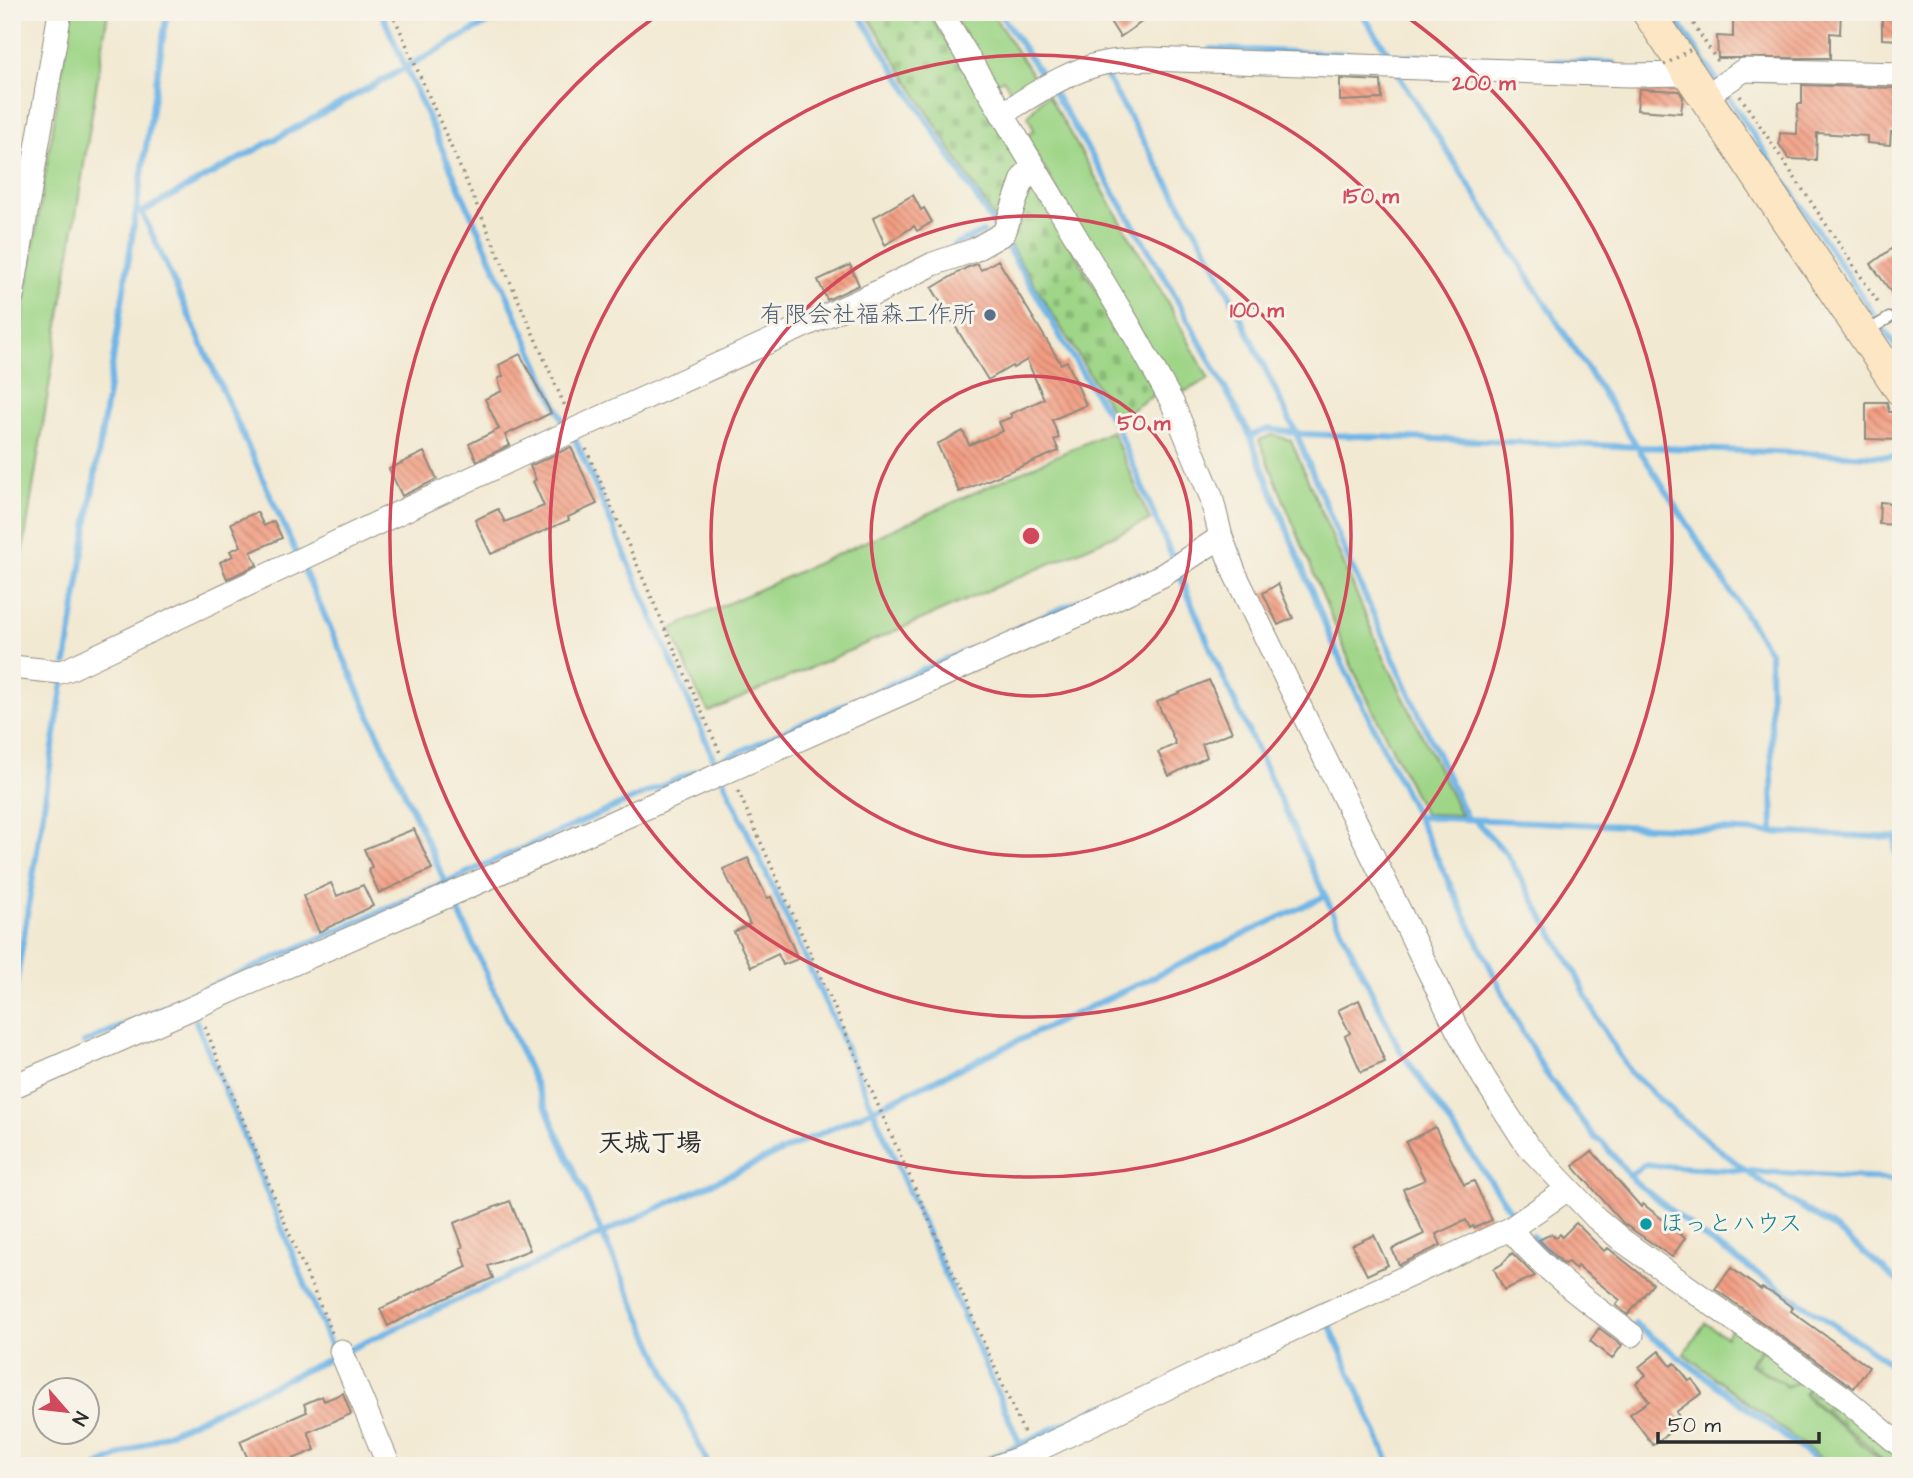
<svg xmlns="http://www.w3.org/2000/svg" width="1913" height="1478" font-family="'Architects Daughter','Klee One',sans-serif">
<defs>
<pattern id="cemetery-stones" width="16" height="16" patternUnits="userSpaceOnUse" patternTransform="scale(1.75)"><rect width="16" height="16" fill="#9ed587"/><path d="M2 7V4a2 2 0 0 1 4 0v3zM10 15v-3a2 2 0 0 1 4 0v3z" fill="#88b775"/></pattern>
<pattern id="building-back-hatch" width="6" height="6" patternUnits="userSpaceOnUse" patternTransform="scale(1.75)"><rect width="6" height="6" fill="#f29d82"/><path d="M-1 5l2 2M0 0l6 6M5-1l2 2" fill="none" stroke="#c4806b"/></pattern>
</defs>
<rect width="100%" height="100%" fill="#f7f3e8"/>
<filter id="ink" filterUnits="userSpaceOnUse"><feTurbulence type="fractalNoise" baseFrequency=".0143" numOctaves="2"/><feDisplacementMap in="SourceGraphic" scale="14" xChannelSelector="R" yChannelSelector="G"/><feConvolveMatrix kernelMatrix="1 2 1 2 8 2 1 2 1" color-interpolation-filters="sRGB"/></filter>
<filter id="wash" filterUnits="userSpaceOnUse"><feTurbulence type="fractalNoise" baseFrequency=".00686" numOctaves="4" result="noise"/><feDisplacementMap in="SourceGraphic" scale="28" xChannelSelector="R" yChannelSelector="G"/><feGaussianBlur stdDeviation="1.57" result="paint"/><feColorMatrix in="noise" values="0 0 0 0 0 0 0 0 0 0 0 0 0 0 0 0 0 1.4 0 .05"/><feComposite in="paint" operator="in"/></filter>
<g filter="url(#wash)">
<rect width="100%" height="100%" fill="#f2e9d2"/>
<path fill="#9ed587" stroke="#648059" stroke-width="2" d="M71 12H108L12 621V383Z
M950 12H991L1036 80 1012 92 1003 79 996 83Z
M1048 95 1164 296 1209 379 1176 396 1026 137 1034 130 1028 116 1041 100Z
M1112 431 1150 520 709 712 697 691 671 629Z
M1272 435 1291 440 1379 647 1461 815 1424 814 1351 665 1259 440Z
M1705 1323 1726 1337 1732 1327 1761 1349 1749 1364 1781 1382 1786 1387 1804 1380 1811 1383 1804 1394 1810 1401 1888 1466H1831L1684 1354Z"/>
<path fill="url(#cemetery-stones)" stroke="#648059" stroke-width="2" d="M865 12H927L1010 138 1019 155 1018 174 999 226Z
M1029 184 1036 187 1157 393 1117 419 1007 240Z
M1762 1350 1804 1379 1787 1386 1751 1363Z
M1812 1384 1901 1454V1466H1891L1880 1458 1871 1448 1811 1400 1806 1394Z"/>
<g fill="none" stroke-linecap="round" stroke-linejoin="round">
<path stroke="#70b5e6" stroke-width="6" d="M381 12 566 427
M858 12 995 227 1044 307 1065 345 1117 428 1174 561
M999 12 1056 96 1167 281 1247 429 1333 644 1515 1018 1545 1072 1595 1138 1602 1142 1634 1181 1708 1240 1881 1357 1901 1374
M1361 12 1390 56
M1671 12 1901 355
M1211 49 1613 63
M1104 73 1214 262 1296 433 1350 563 1467 819
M1399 76 1770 653 1773 833
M136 211 142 212 446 884
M142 212 507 12
M955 245 983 232
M12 363 23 292
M1250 436 1268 429 1303 434 1901 457
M574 437 716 764
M1178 571 1218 666 1325 896 1400 1050 1514 1216
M66 663 167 12
M722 777 834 1021 1023 1451
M1417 817 1901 838
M1475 820 1506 853 1575 972 1600 1024 1630 1072 1676 1115 1754 1177 1837 1230 1901 1284
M1895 838V851L1901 865
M455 903 599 1227 709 1466
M12 1011 64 677
M196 1021 334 1354
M84 1043 1139 574
M1629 1176 1644 1165 1901 1180
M1532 1236 1556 1260
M1329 1324 1391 1466
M1635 1324 1824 1466
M346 1351 863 1114 1325 896
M97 1466 336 1356
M973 1466 1102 1406"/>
</g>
<g id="blocks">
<path fill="url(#building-back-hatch)" d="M1104 12H1156L1120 37Z
M1733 12H1841L1840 34 1830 33V58H1718L1717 36 1733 37Z
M1882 12H1901V40L1882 39Z
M1340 79 1381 81 1382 99 1340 101Z
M1802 85 1896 88 1895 132H1891L1890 145 1867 143V136L1817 133 1816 160 1789 159 1779 144 1780 133 1797 134 1798 104H1802Z
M1639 89 1679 91 1683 97 1681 113 1637 110Z
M913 195 921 210 924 208 932 222 917 231 914 226 885 245 873 218Z
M1894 247 1901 256V306L1871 264Z
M998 260 1061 364 1067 361 1086 405 1052 420 1059 438 1054 440 1059 451 959 492 937 444 963 431 969 445 1003 431 999 422 1012 417 1010 414 1044 399 1027 360 1013 368 1012 366 988 380 932 288 966 268 977 264 981 270Z
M850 265 859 285 827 300 818 280Z
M520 354 551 413 505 435 510 445 477 461 469 444 499 429 485 399 502 391 498 379 503 376 499 365Z
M1866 402H1887L1889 412H1901V440L1866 439Z
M571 447 597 504 568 517 569 520 491 554 475 520 498 509 505 522 544 506 533 481 536 480 530 466Z
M424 452 437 479 402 496 389 469Z
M1880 502 1901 504V525L1879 524Z
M257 512 264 526 274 521 282 538 251 552 257 565 227 579 220 562 233 556 230 551 241 546 231 523Z
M1278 584 1293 618 1278 625 1263 593Z
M1209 680 1232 732 1202 744 1207 757 1169 776 1158 752 1176 744 1157 702Z
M414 829 432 869 379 893 368 869 372 867 364 849Z
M748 858 767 898 771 897 798 959 783 965 778 954 751 967 734 932 750 924 723 869Z
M331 883 337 896 363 885 373 906 319 932 303 896Z
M1359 1000 1385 1062 1361 1072 1345 1036 1350 1033 1338 1010Z
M1435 1127 1464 1185 1474 1181 1492 1220 1474 1228 1473 1226 1470 1228 1466 1220 1436 1234 1441 1245 1399 1265 1392 1249 1424 1234 1403 1189 1425 1180 1406 1142Z
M1592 1151 1641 1207 1643 1204 1666 1222 1665 1224 1685 1238 1672 1257 1623 1223 1573 1166Z
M510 1201 530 1250 488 1266 493 1278 430 1305 388 1326 380 1309 467 1267 460 1248 463 1247 454 1223Z
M1576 1223 1604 1251 1608 1248 1653 1284 1628 1315 1616 1305 1620 1300 1577 1266 1575 1269 1568 1262 1564 1264 1539 1240 1551 1234 1556 1238 1560 1234 1562 1237Z
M1374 1235 1388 1265 1367 1275 1352 1245Z
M1512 1253 1535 1276 1504 1290 1494 1269 1502 1264Z
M1731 1268 1761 1290 1762 1288 1774 1294 1793 1308 1791 1311 1869 1367 1854 1388 1715 1289Z
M1599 1328 1622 1345 1612 1359 1590 1341Z
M1659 1351 1671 1366 1675 1363 1689 1381 1692 1379 1702 1393 1676 1412 1683 1422 1653 1445 1630 1414 1649 1401 1636 1383 1646 1375 1639 1367Z
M343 1393 351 1414 308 1432 315 1450 276 1466H251L240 1441 307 1412 304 1404 322 1396 324 1401Z"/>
</g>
</g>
<g filter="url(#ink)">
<use href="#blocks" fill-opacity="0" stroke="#8e8a7e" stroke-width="2"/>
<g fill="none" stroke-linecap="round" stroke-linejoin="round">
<g stroke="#8e8a7e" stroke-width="13">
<path id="lane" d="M1866 332 1889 318"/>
</g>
<g stroke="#8e8a7e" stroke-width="25">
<path id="street" d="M941 12 1129 325 1172 402 1211 496 1221 537 1235 574 1458 1031 1484 1078 1527 1145 1596 1218 1623 1241 1844 1398 1901 1446
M1706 96 1744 70 1901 74
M1002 114C1033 95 1067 71 1104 63 1119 60 1133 60 1148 59L1628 75 1689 74
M12 296 60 12
M12 667 60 672 69 669 576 429 874 294 933 264 974 250 1004 233 1024 176 1033 167
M12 1087 445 897 1114 599 1163 575 1221 537
M1510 1229C1545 1271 1589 1303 1632 1335
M341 1351 389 1466
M998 1466 1020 1458 1215 1365 1510 1229 1568 1189"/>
</g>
<g stroke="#8e8a7e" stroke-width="34">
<path id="secondary" d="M1648 12 1901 390"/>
</g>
<path stroke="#8e8a7e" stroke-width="3.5" stroke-dasharray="2 5" stroke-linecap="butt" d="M392 12 567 411
M1686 12 1719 64
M1740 96 1880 305
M586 449 720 753
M738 791 1024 1433
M205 1027 294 1245 332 1333"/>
<use href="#lane" stroke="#fff" stroke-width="10"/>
<use href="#street" stroke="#fff" stroke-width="23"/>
<use href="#secondary" stroke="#fce6c4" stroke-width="32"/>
<path stroke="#8e8a7e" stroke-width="3.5" stroke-dasharray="2 5" stroke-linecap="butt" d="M1664 65 1693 48"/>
</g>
</g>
<g fill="none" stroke="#d1495b" stroke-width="3.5">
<circle cx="1031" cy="536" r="160"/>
<circle cx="1031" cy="536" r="320"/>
<circle cx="1031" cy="536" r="481"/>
<path d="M1403 14A641 641 0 1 1 659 14"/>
</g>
<circle fill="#5c6f8a" stroke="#f7f3e8" stroke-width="2.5" cx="990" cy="315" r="7"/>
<circle fill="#0f9aa8" stroke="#f7f3e8" stroke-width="2.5" cx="1646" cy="1224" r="7"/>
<g text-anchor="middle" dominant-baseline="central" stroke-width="6" stroke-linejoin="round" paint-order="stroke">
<g font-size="24" fill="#4e5e75" stroke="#f7f3e8" text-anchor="end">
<text x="976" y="315">有限会社福森工作所</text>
</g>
<g font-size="24" fill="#0d838f" stroke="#f7f3e8" text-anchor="start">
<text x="1660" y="1224">ほっとハウス</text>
</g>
<g font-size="26" font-weight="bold" fill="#2b2b2b" stroke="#f7f3e8">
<text x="650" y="1143">天城丁場</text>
</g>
</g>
<circle cx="1031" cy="536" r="10" fill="#d1495b" stroke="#f7f3e8" stroke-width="3.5"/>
<g font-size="21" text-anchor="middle" font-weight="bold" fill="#d1495b" stroke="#f7f3e8" stroke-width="6" stroke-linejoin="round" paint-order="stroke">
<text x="1484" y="90">200 m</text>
<text x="1371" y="203">150 m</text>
<text x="1257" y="317">100 m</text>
<text x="1144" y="430">50 m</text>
</g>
<rect width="1913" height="1478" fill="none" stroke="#f7f3e8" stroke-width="42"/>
<g transform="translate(66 1411) rotate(118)"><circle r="33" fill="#f7f3e8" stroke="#a5a39c" stroke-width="2"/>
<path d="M0-5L12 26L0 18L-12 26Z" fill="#d1495b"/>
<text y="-10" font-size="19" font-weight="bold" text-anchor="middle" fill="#2b2b2b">N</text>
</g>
<path d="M1658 1432v10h161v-10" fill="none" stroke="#2b2b2b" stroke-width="3.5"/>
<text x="1668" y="1432" font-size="21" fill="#2b2b2b" stroke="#f7f3e8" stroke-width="5" paint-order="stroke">50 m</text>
</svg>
